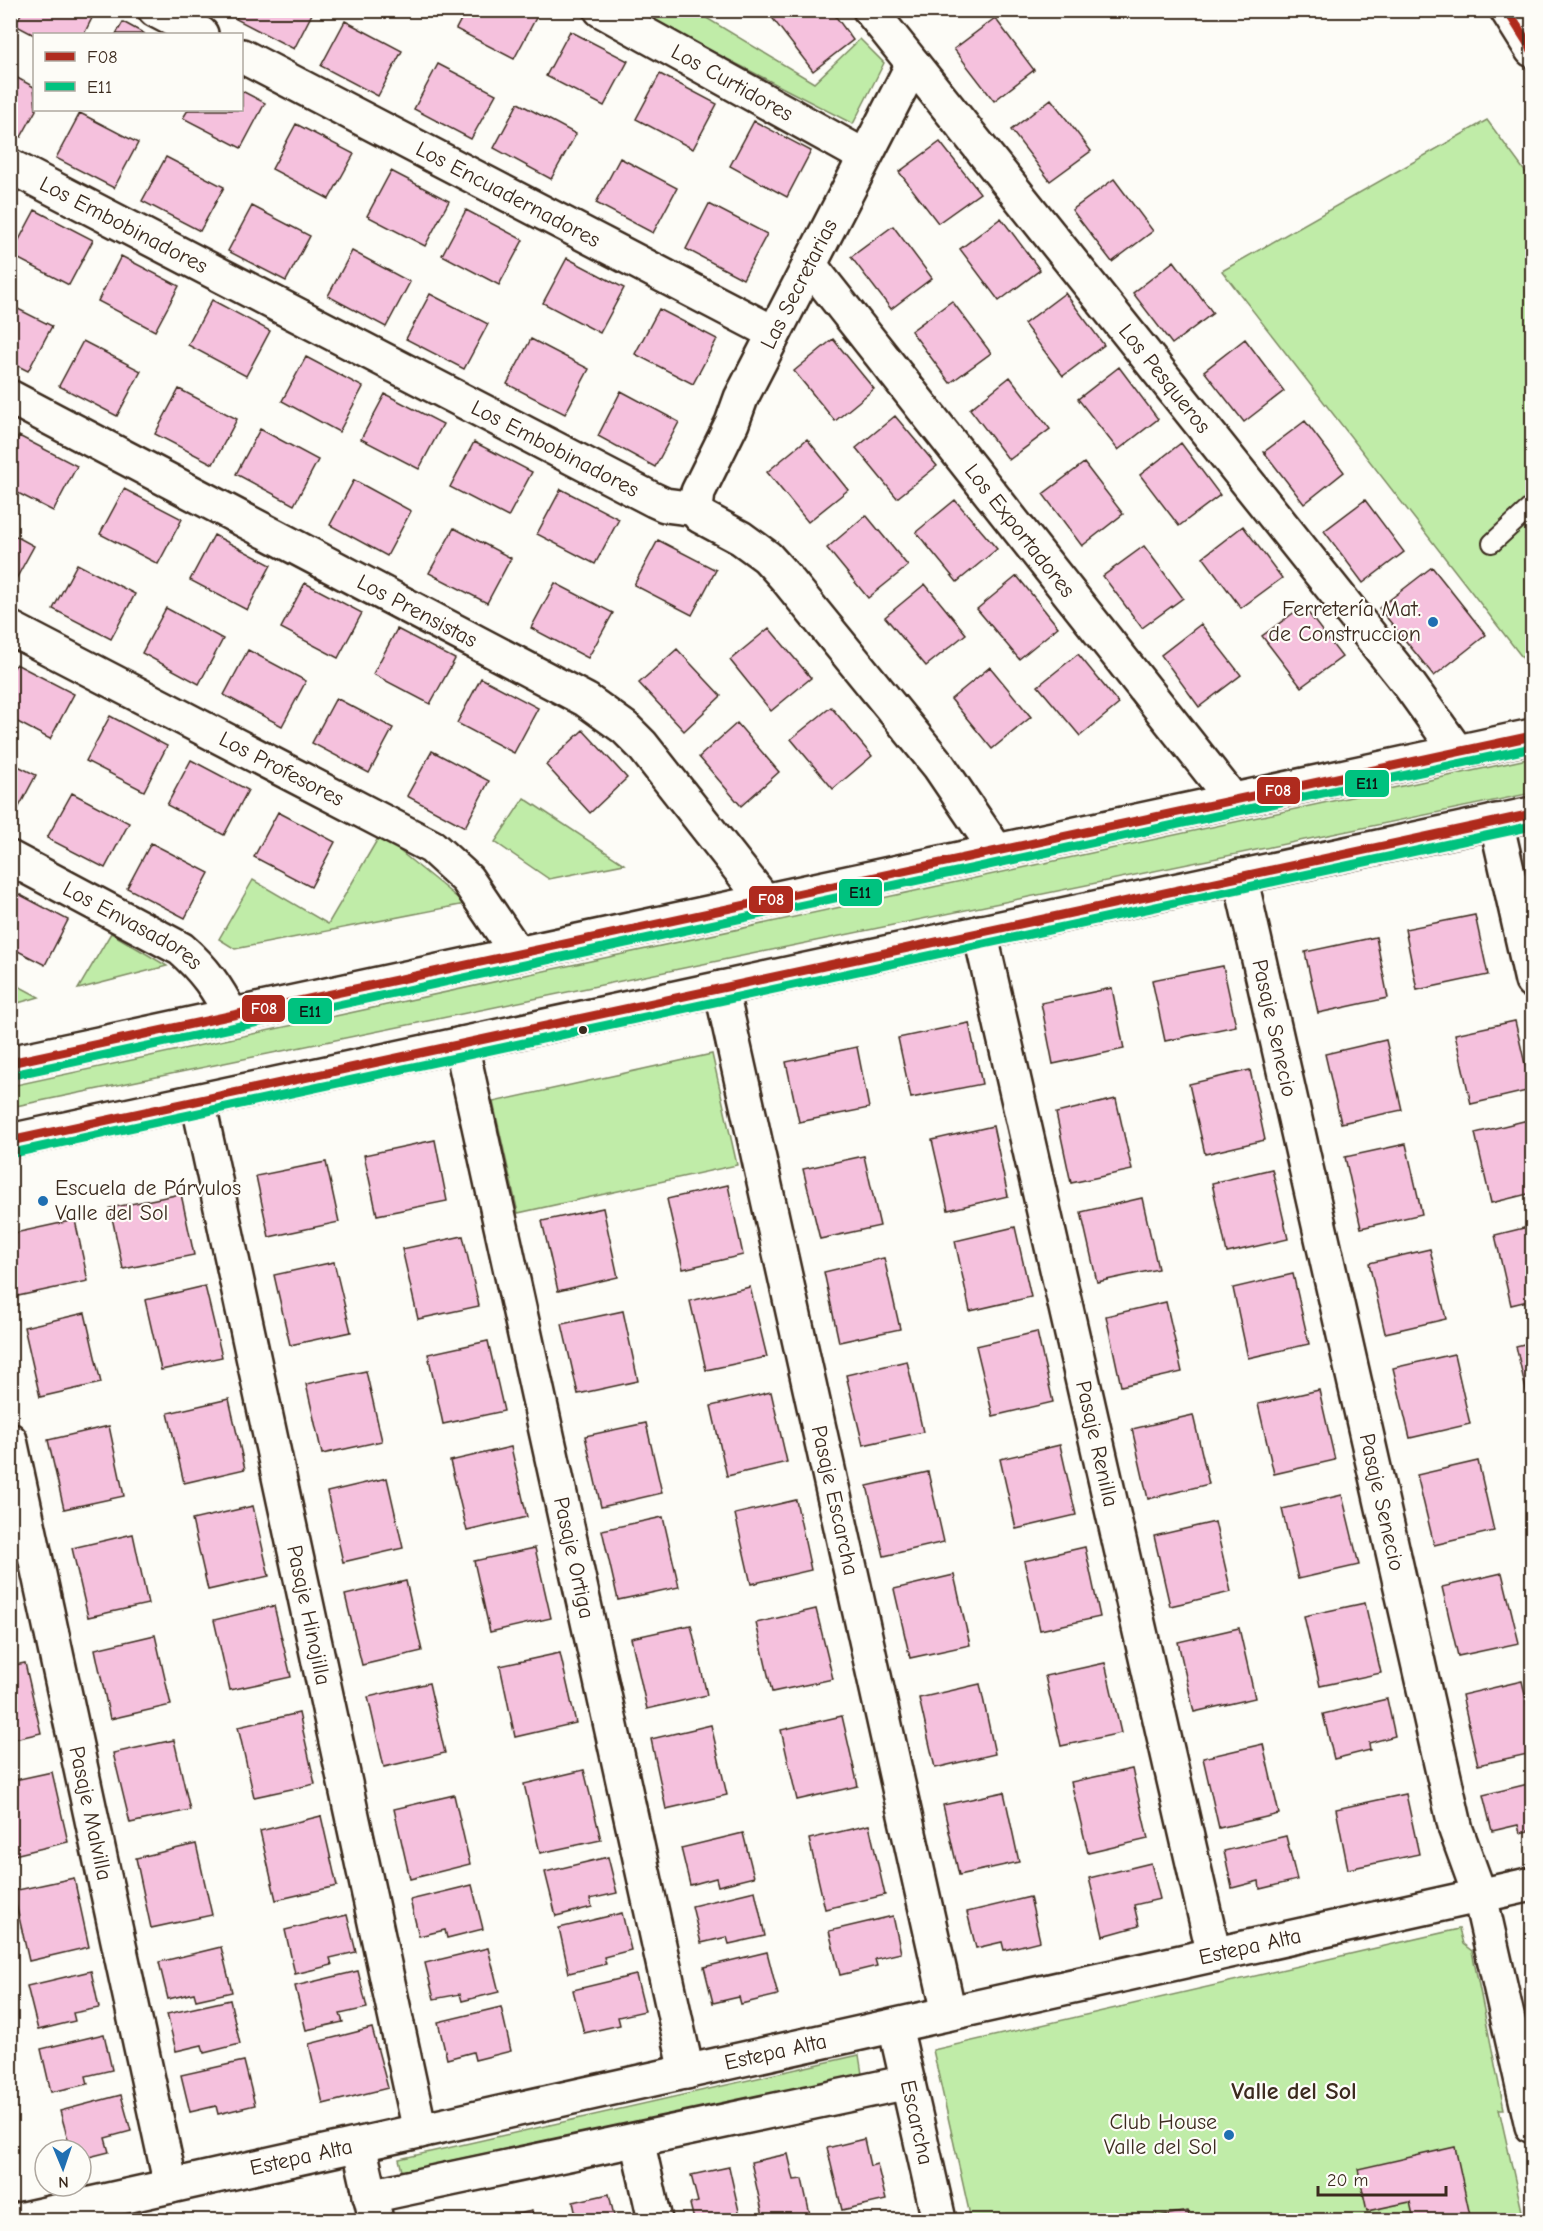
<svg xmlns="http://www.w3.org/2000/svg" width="1543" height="2231" font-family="'Comic Neue',sans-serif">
<rect width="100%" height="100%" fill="#fdfcf7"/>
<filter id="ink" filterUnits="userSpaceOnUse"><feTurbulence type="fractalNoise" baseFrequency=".0167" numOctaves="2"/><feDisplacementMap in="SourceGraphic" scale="12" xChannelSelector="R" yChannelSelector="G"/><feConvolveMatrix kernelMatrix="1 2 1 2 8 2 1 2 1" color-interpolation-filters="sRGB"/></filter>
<g filter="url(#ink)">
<path fill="#c0eca8" stroke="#7e8b63" stroke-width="1.5" d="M650 11H695L814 83 860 39 884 63 853 124 644 16Z
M1487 120 1532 181V670L1222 271Z
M1532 758V793L11 1107V1086Z
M524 798 624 864 549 879 495 842Z
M380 835 465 904 235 949 219 939 253 880 328 924Z
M111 933 167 966 78 989Z
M11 982 39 997 11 1005Z
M712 1054 737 1165 518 1213 493 1102Z
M1459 1929 1463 1944 1472 1951 1504 2109H1499L1524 2220H971L933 2050Z
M859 2055 862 2074 402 2171 399 2159Z"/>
<path fill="#f5c1dd" stroke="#3b2a1e" stroke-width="1.5" d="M23 10H96L84 34 34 35 15 25Z
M241 10H314L294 49 236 19Z
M466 10H531L538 14 514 59 456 29Z
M785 10H831L853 40 813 71 773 19Z
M995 18 1034 70 994 101 954 49Z
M345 21 402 51 378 96 321 66Z
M123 22 145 34H116Z
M570 31 628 61 604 106 546 76Z
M438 64 496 94 471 139 414 109Z
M10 74 34 87 36 110 21 137 10 132Z
M660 74 717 104 693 149 636 119Z
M242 91 265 103 241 148 183 118 188 110H242Z
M1051 99 1091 151 1050 181 1011 130Z
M518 103 576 134 551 179 494 148Z
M80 113 138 143 114 188 56 158Z
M754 121 811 151 787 197 730 166Z
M296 124 354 154 329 199 272 169Z
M940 142 980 193 938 223 899 172Z
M166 157 224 187 200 231 142 201Z
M620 158 677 188 653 233 596 203Z
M391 171 449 201 425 246 367 216Z
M1114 179 1153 231 1112 262 1072 210Z
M709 204 767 234 743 279 686 249Z
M252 206 310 236 286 281 228 251Z
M35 210 93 240 69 285 11 255Z
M466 210 523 240 499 285 442 255Z
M1001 218 1040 270 999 301 960 249Z
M893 226 932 278 891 309 851 257Z
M352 251 410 282 386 327 328 296Z
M121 256 179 286 155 331 98 301Z
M567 258 624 288 600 333 543 303Z
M1174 261 1213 313 1172 344 1133 293Z
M1065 293 1104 345 1063 376 1024 324Z
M430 294 488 324 464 369 406 339Z
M212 300 270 331 246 376 188 345Z
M952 301 991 353 950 383 911 331Z
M10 305 52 326 28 371 10 362Z
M659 309 717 339 693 384 635 354Z
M531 339 589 369 565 414 507 384Z
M833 339 874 389 835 421 794 371Z
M1245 339 1284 391 1244 422 1204 371Z
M83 341 141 371 117 416 59 386Z
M306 357 363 387 339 432 282 401Z
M1119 367 1158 419 1118 450 1078 399Z
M1010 377 1050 429 1009 460 970 409Z
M179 389 237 419 213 464 155 434Z
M621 391 679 422 655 467 598 436Z
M385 394 443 424 419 469 361 439Z
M895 416 937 466 897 498 856 448Z
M1305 421 1344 472 1304 504 1264 452Z
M260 429 318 460 294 505 236 474Z
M19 436 77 466 53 511 10 489V452Z
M807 439 848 490 808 522 767 472Z
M474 442 532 472 508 517 450 487Z
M1181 443 1220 495 1179 526 1140 475Z
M1084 463 1123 514 1082 546 1043 494Z
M354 480 411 511 387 556 330 525Z
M124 489 182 519 158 564 100 534Z
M561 489 619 519 595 564 537 534Z
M955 500 997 549 957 582 916 532Z
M1365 500 1404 552 1363 583 1324 531Z
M866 515 908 566 868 598 827 548Z
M1243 526 1282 578 1241 608 1203 557Z
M454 528 511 558 487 603 429 573Z
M10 533 34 546 10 590Z
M214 535 271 565 247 610 190 580Z
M658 540 716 570 692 615 634 585Z
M1144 546 1183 598 1142 628 1103 576Z
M77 564 135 594 111 639 53 609Z
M1432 567 1486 635 1434 676 1379 608Z
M1017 576 1058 627 1019 659 977 609Z
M305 583 362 613 338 658 281 628Z
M555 583 613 613 588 658 531 628Z
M925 584 966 634 926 666 885 617Z
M1303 606 1342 657 1301 687 1262 636Z
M166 608 223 639 199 684 142 653Z
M1201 624 1241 675 1199 707 1161 655Z
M769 628 811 678 771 711 730 660Z
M397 629 455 659 430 704 373 674Z
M677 649 721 696 684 731 639 683Z
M248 650 306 681 282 726 224 695Z
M1078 654 1119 704 1080 736 1038 686Z
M16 664 74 694 50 739 10 718V675Z
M990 667 1031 717 992 749 951 699Z
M481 678 538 708 514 753 457 723Z
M336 698 393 728 369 773 312 743Z
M831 707 872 756 833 789 791 739Z
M110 716 167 746 144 791 86 761Z
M737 723 779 772 741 806 699 757Z
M583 730 627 778 590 813 546 765Z
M432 751 489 781 465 827 407 796Z
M191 760 248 790 224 835 167 805Z
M10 762 36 775 12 820 10 819Z
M72 793 129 823 105 868 47 838Z
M278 812 335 842 311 887 254 857Z
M151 843 209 873 185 918 127 888Z
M11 890 68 920 45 965 10 947Z
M1475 915 1488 975 1417 990 1405 929Z
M1376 937 1388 998 1318 1013 1305 952Z
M1223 966 1236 1026 1165 1041 1152 980Z
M1112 988 1124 1049 1053 1064 1041 1003Z
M1515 1021 1531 1090 1471 1104 1455 1034Z
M969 1023 982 1084 911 1098 898 1038Z
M1386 1040 1402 1110 1341 1123 1325 1054Z
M857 1047 869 1108 799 1122 786 1062Z
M1250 1070 1265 1140 1205 1154 1189 1084Z
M1116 1099 1132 1170 1071 1183 1056 1113Z
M1532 1119V1193L1491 1203 1475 1133Z
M993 1126 1008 1196 948 1210 932 1140Z
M435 1140 447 1201 377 1215 364 1155Z
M1406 1144 1422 1214 1361 1228 1345 1157Z
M864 1156 880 1226 820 1239 803 1169Z
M326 1162 339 1222 269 1237 256 1176Z
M1272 1169 1288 1239 1227 1253 1212 1183Z
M728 1185 743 1255 683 1269 667 1199Z
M181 1194 194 1255 123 1269 110 1208Z
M1142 1198 1158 1269 1097 1282 1081 1212Z
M603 1208 618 1277 558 1291 542 1221Z
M75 1220 88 1281 18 1296 10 1262V1234Z
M1532 1226V1300L1511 1305 1495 1235Z
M1015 1227 1031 1297 970 1311 955 1241Z
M463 1236 479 1306 418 1319 402 1249Z
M1430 1249 1446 1319 1385 1333 1369 1263Z
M884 1258 900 1329 839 1342 824 1272Z
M334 1262 351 1332 290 1345 274 1275Z
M1293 1274 1309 1344 1248 1358 1233 1288Z
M205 1286 222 1357 161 1370 145 1300Z
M750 1287 767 1357 706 1370 690 1301Z
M1166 1302 1182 1372 1121 1386 1106 1316Z
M623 1311 638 1381 578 1394 562 1324Z
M85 1313 101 1383 40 1397 24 1327Z
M1037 1332 1053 1402 993 1416 976 1346Z
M488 1341 504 1411 443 1424 428 1354Z
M1532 1342V1416L1516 1346Z
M1454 1354 1470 1424 1410 1438 1393 1368Z
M907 1361 923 1432 863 1445 846 1375Z
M366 1371 382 1441 322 1454 306 1384Z
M1319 1390 1335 1460 1274 1474 1258 1404Z
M771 1392 787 1462 727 1476 711 1406Z
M229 1399 245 1469 184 1483 168 1413Z
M1193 1415 1209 1484 1148 1499 1132 1429Z
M646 1423 662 1493 601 1507 585 1436Z
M109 1426 124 1496 64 1509 48 1440Z
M1060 1445 1076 1515 1016 1529 1000 1459Z
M511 1447 527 1517 467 1531 450 1461Z
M1478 1461 1494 1531 1434 1545 1417 1475Z
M928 1472 944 1542 884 1556 867 1486Z
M387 1478 403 1548 343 1562 327 1492Z
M1342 1495 1359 1565 1298 1579 1282 1509Z
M796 1500 811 1570 751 1584 735 1514Z
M253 1506 269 1576 208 1590 192 1520Z
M663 1517 679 1587 618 1600 602 1530Z
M1215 1522 1231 1592 1170 1606 1154 1536Z
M133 1534 148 1604 88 1617 72 1548Z
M1085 1547 1100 1617 1040 1630 1024 1561Z
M535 1548 551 1618 490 1632 474 1561Z
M1502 1573 1519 1643 1458 1656 1442 1587Z
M954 1575 970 1645 910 1658 894 1589Z
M406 1581 422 1651 362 1665 345 1595Z
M10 1598 17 1625 10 1626Z
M1365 1603 1381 1673 1320 1686 1304 1616Z
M274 1606 291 1677 230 1690 214 1620Z
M816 1609 833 1679 772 1692 756 1623Z
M691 1625 707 1695 647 1709 631 1638Z
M1239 1628 1255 1698 1194 1712 1178 1642Z
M155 1635 171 1705 110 1719 95 1649Z
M560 1653 576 1723 515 1737 500 1666Z
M25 1663 41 1733 10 1740V1666Z
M1105 1663 1121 1733 1061 1746 1045 1676Z
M1522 1681 1532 1726V1753L1478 1765 1462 1695Z
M429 1683 445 1753 384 1767 368 1697Z
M980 1684 995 1754 935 1768 919 1698Z
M1387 1699 1395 1736 1369 1743 1370 1750 1334 1759 1323 1714Z
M299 1713 315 1784 254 1797 238 1727Z
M842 1716 858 1786 797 1800 781 1730Z
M711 1725 727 1795 666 1809 651 1739Z
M174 1740 190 1810 130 1823 113 1753Z
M1263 1744 1279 1814 1219 1828 1203 1758Z
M1132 1769 1148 1839 1088 1853 1071 1782Z
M584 1770 601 1840 540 1853 524 1784Z
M52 1772 68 1842 10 1856V1781Z
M1532 1783V1830L1520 1833 1518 1825 1492 1831 1483 1795Z
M1004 1792 1019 1862 959 1875 943 1805Z
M1406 1794 1419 1854 1348 1869 1336 1809Z
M454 1795 470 1864 410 1879 394 1809Z
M321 1816 337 1886 276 1900 260 1831Z
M869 1825 885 1895 825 1909 809 1839Z
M743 1833 754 1877 718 1886 716 1878 690 1885 681 1848Z
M1286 1836 1297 1880 1260 1889 1259 1881 1232 1888 1224 1851Z
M196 1844 212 1915 151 1928 136 1858Z
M608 1857 617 1893 590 1899 592 1907 556 1916 545 1872Z
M1151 1863 1160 1899 1134 1905 1139 1926 1103 1936 1089 1878Z
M74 1878 89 1947 29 1961 13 1891Z
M472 1885 483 1929 447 1938 445 1930 419 1936 410 1900Z
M755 1891 765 1936 729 1944 727 1937 701 1943 692 1906Z
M1030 1897 1040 1941 1004 1950 1002 1942 976 1948 967 1912Z
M622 1913 631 1950 604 1957 606 1964 569 1973 559 1928Z
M347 1915 356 1952 330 1958 332 1965 295 1974 285 1930Z
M893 1916 901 1953 875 1959 877 1966 840 1975 829 1931Z
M221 1947 232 1992 196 2000 194 1993 168 1999 159 1962Z
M488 1948 499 1992 462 2001 460 1994 434 1999 425 1963Z
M767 1952 778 1995 741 2004 739 1997 713 2003 704 1967Z
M91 1971 99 2008 73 2013 75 2021 38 2030 27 1986Z
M358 1971 367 2008 340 2014 343 2022 306 2030 295 1986Z
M636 1975 645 2011 618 2017 620 2025 584 2033 573 1990Z
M230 2000 240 2044 204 2053 202 2045 176 2051 167 2014Z
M501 2007 511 2051 475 2060 473 2052 447 2059 438 2022Z
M372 2028 388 2088 323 2104 309 2044Z
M104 2034 112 2070 86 2076 88 2084 51 2092 41 2049Z
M244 2061 255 2105 218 2114 216 2106 190 2112 181 2075Z
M121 2095 131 2131 105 2138 109 2152 81 2159V2150H71L60 2111Z
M864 2139 870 2166 877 2164 886 2200 842 2210 827 2148Z
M1455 2147 1471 2220H1414L1410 2202 1367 2211 1358 2169Z
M788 2154 794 2180 802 2179 810 2215 784 2220H764L751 2162Z
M729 2167 741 2220H694L690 2204 698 2202 691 2175Z
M609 2194 615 2220 623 2218V2220H577L573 2202Z
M532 2211 534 2220H496L495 2219Z
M1188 2211 1190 2220H1142L1141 2219Z
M1495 2216 1496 2220H1472Z"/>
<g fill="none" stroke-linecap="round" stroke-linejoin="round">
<g stroke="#3b2a1e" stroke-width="22">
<path id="service" d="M1492 543 1532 506"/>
</g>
<g stroke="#3b2a1e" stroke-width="38">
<g id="minor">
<path d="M155 10 201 34"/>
<path id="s1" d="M601 10 864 156"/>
<path id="s2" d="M870 10 1408 683 1456 750"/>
<path id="s3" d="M242 56 774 333"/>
<path d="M913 64 741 398 732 423 698 492 696 509 700 516 741 538 767 557 786 578 939 766 996 850"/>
<path id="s4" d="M10 166 654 500 665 505 696 509"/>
<path id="s5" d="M809 264 1232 799"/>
<path id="s6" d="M10 397 586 700 625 728 642 745 764 900"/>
<path id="s7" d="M10 628 432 847 467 879 517 953"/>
<path d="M1496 821 1532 981"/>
<path id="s8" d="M10 858 181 949C204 969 218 989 231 1015"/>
<path id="s9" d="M1240 876 1456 1830 1480 1896 1532 2126"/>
<path id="s10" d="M980 932 1214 1955"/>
<path id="s11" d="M721 988 949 2013"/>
<path id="s12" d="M461 1044 687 2072"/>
<path id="s13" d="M198 1101 420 2131"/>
<path id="s14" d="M10 1440 171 2186"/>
<path id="s15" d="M895 2026 939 2220"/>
<path d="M637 2140 655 2220"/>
<path d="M359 2145 376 2220"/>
<path d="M370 2196 908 2082"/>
<path id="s16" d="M18 2220 1532 1884"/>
</g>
</g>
<g stroke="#3b2a1e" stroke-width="38">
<path id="tertiary" d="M10 1063 1532 736
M10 1141 1532 814"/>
</g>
<g stroke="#3b2a1e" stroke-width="38">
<path id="primary" d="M1507 10 1532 50"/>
</g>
<use href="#service" stroke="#fdfcf7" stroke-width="18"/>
<use href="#minor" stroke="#fdfcf7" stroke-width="33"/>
<use href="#tertiary" stroke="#fdfcf7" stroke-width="33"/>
<use href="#primary" stroke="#fdfcf7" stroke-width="33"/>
<g stroke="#fdfcf7" stroke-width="14">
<path id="bus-1" d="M1507 10 1532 50
M10 1063 1532 736
M10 1141 1532 814"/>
</g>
<g stroke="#fdfcf7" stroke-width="14">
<path id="bus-2" d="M13 1075 1532 748
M13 1153 1532 826"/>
</g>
<use href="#bus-1" stroke="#af2b1e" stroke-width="9"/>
<use href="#bus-2" stroke="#00c27f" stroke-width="9"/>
</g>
</g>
<g fill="#1f6fb2" stroke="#fdfcf7" stroke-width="2">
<circle cx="1433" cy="622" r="6"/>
<circle cx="43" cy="1201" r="6"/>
<circle cx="1229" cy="2135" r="6"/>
</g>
<circle fill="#3b2a1e" stroke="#fdfcf7" stroke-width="2" cx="583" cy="1030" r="5"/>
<g text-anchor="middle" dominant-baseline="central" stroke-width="4.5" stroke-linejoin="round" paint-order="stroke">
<g font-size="22" fill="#3b2a1e" stroke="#fdfcf7">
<text stroke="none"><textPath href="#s1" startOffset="150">Los Curtidores</textPath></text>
<text stroke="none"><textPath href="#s3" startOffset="300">Los Encuadernadores</textPath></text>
<text stroke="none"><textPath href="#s4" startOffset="128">Los Embobinadores</textPath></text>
<text transform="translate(799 284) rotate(-63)">Las Secretarias</text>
<text stroke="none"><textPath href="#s2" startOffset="472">Los Pesqueros</textPath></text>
<text stroke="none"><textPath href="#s4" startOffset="614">Los Embobinadores</textPath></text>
<text stroke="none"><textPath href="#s5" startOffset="340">Los Exportadores</textPath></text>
<text stroke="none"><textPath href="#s6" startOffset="460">Los Prensistas</textPath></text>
<text stroke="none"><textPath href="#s7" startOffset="306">Los Profesores</textPath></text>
<text stroke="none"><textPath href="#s8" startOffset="140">Los Envasadores</textPath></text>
<text stroke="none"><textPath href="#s9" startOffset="156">Pasaje Senecio</textPath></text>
<text stroke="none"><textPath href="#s10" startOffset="525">Pasaje Renilla</textPath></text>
<text stroke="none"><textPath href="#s11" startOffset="525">Pasaje Escarcha</textPath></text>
<text stroke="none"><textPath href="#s9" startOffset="642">Pasaje Senecio</textPath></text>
<text stroke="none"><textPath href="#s12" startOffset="526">Pasaje Ortiga</textPath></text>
<text stroke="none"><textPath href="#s13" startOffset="526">Pasaje Hinojilla</textPath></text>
<text stroke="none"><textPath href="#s14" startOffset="382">Pasaje Malvilla</textPath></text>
<text stroke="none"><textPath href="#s16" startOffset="1262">Estepa Alta</textPath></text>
<text stroke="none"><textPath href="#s16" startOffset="776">Estepa Alta</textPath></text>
<text stroke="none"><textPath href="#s15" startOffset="99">Escarcha</textPath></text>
<text stroke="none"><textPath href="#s16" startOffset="290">Estepa Alta</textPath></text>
</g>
<g font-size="22" fill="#3b2a1e" stroke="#fdfcf7" text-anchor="end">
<text x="1421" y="609">Ferretería Mat.<tspan x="1421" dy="25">de Construccion</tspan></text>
<text x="55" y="1188" text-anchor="start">Escuela de Párvulos<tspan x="55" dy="25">Valle del Sol</tspan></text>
<text x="1217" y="2122">Club House<tspan x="1217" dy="25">Valle del Sol</tspan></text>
</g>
<g font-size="24" font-weight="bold" fill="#3b2a1e" stroke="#fdfcf7">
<text x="1294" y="2091">Valle del Sol</text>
</g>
</g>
<g stroke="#fdfcf7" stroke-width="2">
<rect x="1344" y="769" width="46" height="29" rx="6" fill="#00c27f"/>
<rect x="1256" y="776" width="45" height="29" rx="6" fill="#af2b1e"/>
<rect x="838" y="878" width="45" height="29" rx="6" fill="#00c27f"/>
<rect x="748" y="885" width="46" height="29" rx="6" fill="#af2b1e"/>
<rect x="241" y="994" width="45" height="29" rx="6" fill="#af2b1e"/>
<rect x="287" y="997" width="46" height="28" rx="6" fill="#00c27f"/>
</g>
<g font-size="16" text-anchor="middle" font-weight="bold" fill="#fff">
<text x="1278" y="796">F08</text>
<text x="771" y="905">F08</text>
<text x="264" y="1014">F08</text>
</g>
<g font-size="16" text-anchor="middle" font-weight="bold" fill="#111">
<text x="1367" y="789">E11</text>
<text x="860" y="898">E11</text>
<text x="310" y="1017">E11</text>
</g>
<rect width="1543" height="2231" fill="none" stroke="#fdfcf7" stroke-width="36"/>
<rect x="18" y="18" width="1507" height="2195" fill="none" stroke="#3b2a1e" stroke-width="2" filter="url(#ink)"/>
<rect x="33" y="33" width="210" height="78" fill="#fdfcf7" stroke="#afa8a0" stroke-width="1.5"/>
<rect x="45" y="52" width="30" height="9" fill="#af2b1e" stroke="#afa8a0" stroke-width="1.5"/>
<text x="87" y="63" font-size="18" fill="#3b2a1e">F08</text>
<rect x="45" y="82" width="30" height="9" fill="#00c27f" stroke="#afa8a0" stroke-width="1.5"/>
<text x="87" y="93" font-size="18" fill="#3b2a1e">E11</text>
<g transform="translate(63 2168) rotate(178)"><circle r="28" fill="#fdfcf7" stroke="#afa8a0" stroke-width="1.5"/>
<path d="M0-4.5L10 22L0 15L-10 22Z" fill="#1f6fb2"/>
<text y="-9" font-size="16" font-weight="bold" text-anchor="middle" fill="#3b2a1e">N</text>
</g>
<path d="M1318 2186v9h128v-9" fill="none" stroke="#3b2a1e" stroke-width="3"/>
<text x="1327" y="2186" font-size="18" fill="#3b2a1e" stroke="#fdfcf7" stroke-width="4.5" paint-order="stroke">20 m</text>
</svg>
